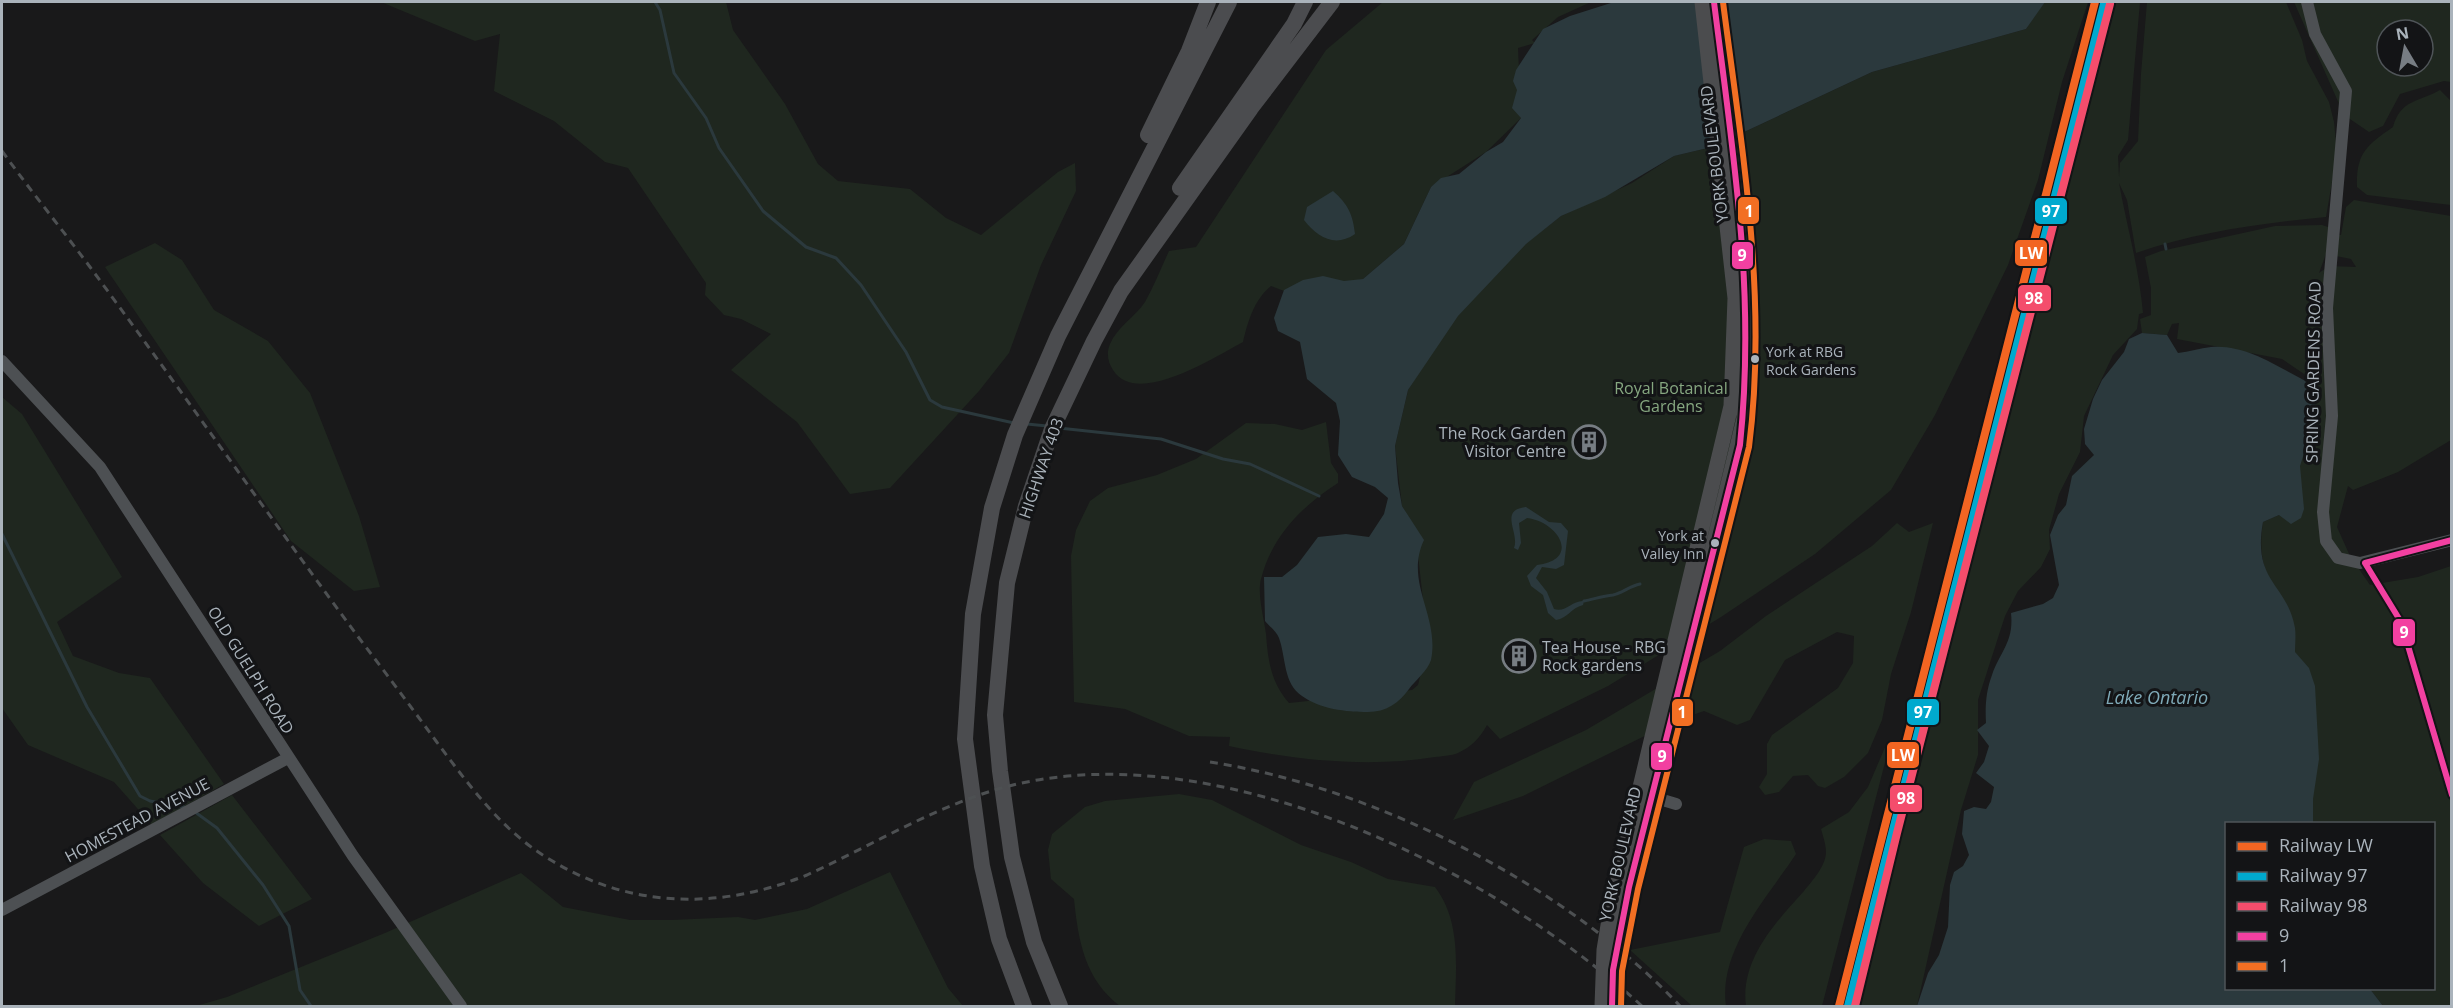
<svg xmlns="http://www.w3.org/2000/svg" width="2453" height="1008" font-family="'Open Sans',sans-serif">
<rect width="100%" height="100%" fill="#19191a"/>
<path fill="#1f271f" fill-rule="evenodd" d="M381 2H726L733 30 785 104 818 164 838 181 910 189 946 218 981 235 1058 172 1075 163 1076 191 1041 265 1009 353 979 391 890 488 850 494 797 422 731 370 771 334 741 319 724 315 705 295 706 283 628 168 605 162 554 121 494 91 500 34 475 41Z
M1383 2H1591L1558 17 1532 40 1535 43 1518 48 1521 118 1486 152 1431 187 1404 244 1363 279 1292 294 1271 286C1254 300 1248 321 1243 342 1216 356 1137 408 1113 370 1108 363 1106 353 1110 344 1117 327 1135 317 1145 302 1154 286 1161 268 1169 251L1196 247 1326 50Z
M2044 2H2088L2062 82 2038 180 2008 265 1935 415 1891 490 1815 554 1721 617 1608 686 1500 739 1487 725C1480 738 1471 747 1458 753 1451 756 1442 756 1435 757 1368 768 1294 760 1229 746L1230 737 1189 736 1125 709 1074 702 1071 556 1076 530 1090 501 1108 488 1157 475 1196 459 1246 423 1275 424 1302 430 1326 422 1331 463 1338 474V483C1302 506 1272 536 1261 579 1257 594 1264 618 1266 634 1268 661 1271 682 1289 703L1412 690 1418 685 1428 645 1415 528 1402 506 1395 446 1408 390 1475 283 1561 216 1632 183 1674 156 1712 147 1872 72 2026 29Z
M2116 2H2140L2128 140 2118 156 2119 177 2120 163 2138 141 2141 74 2147 2H2286L2302 40 2307 61 2329 102 2334 122 2337 153 2326 217C2263 223 2196 232 2136 253L2127 200 2119 183C2127 227 2139 268 2143 313L2139 314 2137 329 2113 355 2084 416 2080 452 2059 494 2049 530 2050 549 2041 567 2018 591 2005 616 1978 700V755L1961 810 1917 1006H1853L1888 861 1927 730 1970 535Z
M2294 2H2451V82L2444 81 2400 94 2383 126 2369 132 2344 115ZM2387 30H2423V66H2387Z
M2440 90 2451 101V205L2367 195 2357 187C2356 153 2367 145 2393 127 2401 99 2417 103 2440 90Z
M2354 200 2451 216V440L2398 472 2353 490 2348 486 2337 527 2350 556 2370 585 2418 577 2451 566V1006H2383L2370 989 2434 988V824L2313 823 2278 592C2261 570 2259 549 2263 522L2279 515 2308 385 2304 374 2282 359 2177 339 2179 323 2172 324 2167 335 2142 333 2140 319 2151 315V288L2145 257 2161 251 2275 226 2322 225 2328 227 2331 234 2341 235 2346 207ZM2326 254 2351 259 2356 267 2329 266 2319 273Z
M155 243 182 260 214 310 268 341 310 393 359 516 380 587 354 591 291 541 105 267Z
M2 397 22 414 122 577 57 622 73 656 119 673 150 678 224 784 152 825 114 782 28 745 2 708Z
M1897 523 1909 532 1933 523 1911 612 1891 674 1882 720 1868 753 1844 777 1825 788 1818 786 1808 775 1793 776 1779 792 1765 795 1759 787 1767 774V744L1772 735 1838 688 1853 663 1854 636 1837 632 1785 660 1750 720 1737 725 1704 711 1675 721 1523 796 1453 820 1474 782 1586 730 1720 651 1766 616 1872 546Z
M1886 745 1889 747 1822 1006H1746C1740 960 1775 923 1804 891 1812 881 1826 866 1826 852 1826 845 1823 836 1821 829L1849 812 1868 787Z
M1179 794 1212 800 1301 845 1351 862 1388 879 1435 887C1461 921 1456 965 1455 1006H1120C1085 980 1078 940 1074 899L1051 879 1048 850 1052 834 1085 807 1105 801Z
M232 795 312 899 259 926 203 883 160 835Z
M1764 839 1791 841 1796 854C1767 898 1718 950 1726 1006H1692L1630 950 1720 932 1744 847Z
M890 872 948 988 963 1006H196L227 997 385 933 521 873 563 907 630 920H672L738 917 755 920 807 909Z"/>
<path fill="#2b393d" d="M1614 2H2045L2026 29 1872 72 1712 147 1674 156 1605 197 1561 216 1526 244 1458 316 1408 390 1395 446 1398 483 1402 506 1424 540C1404 583 1440 616 1431 660 1428 670 1415 681 1409 689 1399 703 1386 712 1368 712 1346 712 1320 709 1302 696 1283 684 1286 657 1279 638 1277 632 1269 626 1265 621L1264 577H1282L1297 565 1318 537 1346 534 1369 537 1384 514 1388 498 1375 487 1352 477 1338 455 1340 421 1336 403 1307 379 1300 342 1278 331 1274 318 1284 290 1303 280 1323 276 1344 281 1363 279 1404 244 1431 187 1441 178 1459 174 1486 152 1503 142 1521 118 1512 108 1517 90 1513 81 1516 70 1543 29 1570 16Z
M1333 191C1348 204 1353 215 1355 234 1335 248 1317 237 1304 220L1307 207Z
M2142 333 2167 335 2178 353C2189 352 2200 348 2211 347 2248 344 2280 369 2312 384L2315 400 2312 428 2300 466 2304 509 2301 518 2291 524 2279 515 2263 522C2252 582 2287 583 2295 628 2296 636 2295 645 2295 652L2309 668 2315 686 2319 759 2313 799V823L2226 824V988L2370 989 2383 1006H1917L1928 973 1939 955 1948 927 1950 885 1954 872 1963 866 1969 855 1962 834 1964 811 1974 807 1986 809 1991 802 1994 787 1976 773 1984 762 1989 746 1977 730 1986 723C1985 706 1986 691 1992 675 2001 650 2014 642 2011 613L2043 604 2053 598 2059 585 2050 535 2058 515 2066 505 2072 476 2094 455 2085 444 2084 429 2093 399 2102 380 2124 352 2129 339Z
M1526 507 1549 522 1561 523 1568 531 1564 565 1556 569 1542 567 1536 578 1547 592 1554 609C1566 613 1572 600 1584 601L1583 605C1571 608 1568 618 1556 620L1548 613 1543 595 1531 586 1527 576 1537 565C1581 560 1559 522 1527 518L1519 523 1521 543 1518 550 1514 548C1520 533 1498 510 1526 507Z"/>
<g fill="none" stroke-linecap="round" stroke-linejoin="round">
<path stroke="#2b393d" stroke-width="3" d="M655 2 660 10 674 73 706 118 719 148 763 211 806 247 836 258 861 285 906 352 930 400 942 407 1014 423
M2165 244 2166 249
M1027 424 1047 426
M1059 428 1161 439 1223 459 1250 464 1319 496
M2 534 87 707 140 796 150 801 184 807
M1584 601C1594 599 1603 596 1613 595 1622 593 1630 586 1640 584
M195 812 217 828 263 885 289 926 300 990 311 1006"/>
<path stroke="#4d5053" stroke-width="12" d="M2307 2 2315 34 2346 91 2327 308 2332 416 2323 512 2326 541 2338 558 2360 563 2452 540
M2 361 100 467 353 856 461 1006
M1646 795 1676 804
M2 910 288 758"/>
<path stroke="#4b4c4e" stroke-width="15" d="M1610 913 1731 406 1735 298 1702 2
M1623 919 1744 418 1749 320 1714 2"/>
<path stroke="#4b4c4f" stroke-width="16" d="M1148 135 1189 51 1208 2
M1180 188 1294 24 1305 2
M1024 1006 999 939 982 866 965 739 973 614 992 508 1015 435 1058 336 1229 2
M1060 1006 1034 942 1012 857 1000 771 995 715 1007 583 1026 506 1052 429 1094 341 1121 291 1251 108 1332 2"/>
<path stroke="#4d5052" stroke-width="3" stroke-dasharray="8 6" stroke-linecap="butt" d="M2 151C30 190 61 228 90 267 181 390 268 515 359 638 385 672 411 707 436 741 469 785 501 830 549 859 630 909 720 910 807 875 875 844 940 803 1013 785 1221 735 1491 869 1642 1006
M1210 762C1374 787 1566 885 1680 1006"/>
<path stroke="#4b4c4e" stroke-width="15" d="M1602 1006 1604 950 1610 913
M1612 1006 1613 970 1623 919"/>
<g stroke="#131416" stroke-width="10">
<path id="bus-1" d="M2452 540 2365 563 2401 622 2452 795
M1612 1006 1613 970 1629 887 1740 445C1756 291 1733 154 1714 2"/>
</g>
<g stroke="#131416" stroke-width="10">
<path id="bus-2" d="M1621 1006 1622 971 1638 889 1749 447C1768 298 1742 150 1723 2"/>
</g>
<use href="#bus-1" stroke="#f240a1" stroke-width="6"/>
<use href="#bus-2" stroke="#f26f23" stroke-width="6"/>
<g stroke="#131416" stroke-width="12">
<path id="rail-1" d="M1839 1006 2095 2"/>
</g>
<g stroke="#131416" stroke-width="12">
<path id="rail-2" d="M1848 1006 2104 4"/>
</g>
<g stroke="#131416" stroke-width="12">
<path id="rail-3" d="M1855 1006 1897 833 2110 4"/>
</g>
<use href="#rail-1" stroke="#f26522" stroke-width="8"/>
<use href="#rail-2" stroke="#00a9ce" stroke-width="8"/>
<use href="#rail-3" stroke="#f44d6c" stroke-width="8"/>
</g>
<defs>
<g id="building-ring" transform="scale(1.725)"><circle r="9.5" fill="#131416" stroke="#777d83" stroke-width="1.5"/><path d="M-4-6H4V6H1V3H-1V6H-4ZM-2.5-4.3h1.7v1.8h-1.7ZM.8-4.3h1.7v1.8H.8ZM-2.5-1h1.7V.8h-1.7ZM.8-1h1.7V.8H.8Z" fill="#777d83"/></g>
</defs>
<g fill-rule="evenodd">
<use href="#building-ring" x="1589" y="442"/>
<use href="#building-ring" x="1519" y="656"/>
</g>
<g fill="#aab3bb" stroke="#131416" stroke-width="2">
<circle cx="1755" cy="359" r="5"/>
<circle cx="1715" cy="543" r="5"/>
</g>
<g text-anchor="middle" dominant-baseline="central" stroke-width="6" stroke-linejoin="round" paint-order="stroke">
<g font-size="14" fill="#aab3bb" stroke="#131416" text-anchor="start">
<text x="1766" y="351">York at RBG<tspan x="1766" dy="18">Rock Gardens</tspan></text>
<text x="1704" y="535" text-anchor="end">York at<tspan x="1704" dy="18">Valley Inn</tspan></text>
</g>
<g font-size="16" fill="#aab3bb" stroke="#131416">
<text transform="translate(1714 154) rotate(-97)">YORK BOULEVARD</text>
<text transform="translate(2313 372) rotate(-89)">SPRING GARDENS ROAD</text>
<text transform="translate(1041 468) rotate(-71)">HIGHWAY 403</text>
<text transform="translate(251 670) rotate(58)">OLD GUELPH ROAD</text>
<text transform="translate(137 820) rotate(-28)">HOMESTEAD AVENUE</text>
<text transform="translate(1620 854) rotate(-77)">YORK BOULEVARD</text>
</g>
<g font-size="16" fill="#86a780" stroke="#131416">
<text x="1671" y="388">Royal Botanical<tspan x="1671" dy="18">Gardens</tspan></text>
</g>
<g font-size="16" fill="#aab3bb" stroke="#131416" text-anchor="end">
<text x="1566" y="433">The Rock Garden<tspan x="1566" dy="18">Visitor Centre</tspan></text>
<text x="1542" y="647" text-anchor="start">Tea House - RBG<tspan x="1542" dy="18">Rock gardens</tspan></text>
</g>
<g font-size="18" font-style="italic" fill="#7faab8" stroke="#131416">
<text x="2157" y="697">Lake Ontario</text>
</g>
</g>
<g stroke="#131416" stroke-width="2">
<rect x="1737" y="196" width="23" height="29" rx="6" fill="#f26f23"/>
<rect x="2034" y="197" width="34" height="28" rx="6" fill="#00a9ce"/>
<rect x="2014" y="239" width="34" height="28" rx="6" fill="#f26522"/>
<rect x="1731" y="241" width="23" height="29" rx="6" fill="#f240a1"/>
<rect x="2017" y="284" width="35" height="28" rx="6" fill="#f44d6c"/>
<rect x="2392" y="618" width="24" height="29" rx="6" fill="#f240a1"/>
<rect x="1906" y="698" width="34" height="28" rx="6" fill="#00a9ce"/>
<rect x="1671" y="698" width="23" height="29" rx="6" fill="#f26f23"/>
<rect x="1886" y="741" width="34" height="28" rx="6" fill="#f26522"/>
<rect x="1650" y="742" width="23" height="29" rx="6" fill="#f240a1"/>
<rect x="1889" y="784" width="34" height="29" rx="6" fill="#f44d6c"/>
</g>
<g font-size="16" text-anchor="middle" font-weight="bold" fill="#fff">
<text x="1749" y="217">1</text>
<text x="2051" y="217">97</text>
<text x="2031" y="259">LW</text>
<text x="1742" y="261">9</text>
<text x="2034" y="304">98</text>
<text x="2404" y="638">9</text>
<text x="1923" y="718">97</text>
<text x="1682" y="718">1</text>
<text x="1903" y="761">LW</text>
<text x="1662" y="762">9</text>
<text x="1906" y="804">98</text>
</g>
<rect width="2453" height="1008" fill="none" stroke="#aab3bb" stroke-width="6"/>
<rect x="2225" y="822" width="210" height="168" fill="#131416" stroke="#4f5458" stroke-width="1.5"/>
<rect x="2237" y="842" width="30" height="9" fill="#f26522" stroke="#4f5458" stroke-width="1.5"/>
<text x="2279" y="852" font-size="18" fill="#aab3bb">Railway LW</text>
<rect x="2237" y="872" width="30" height="9" fill="#00a9ce" stroke="#4f5458" stroke-width="1.5"/>
<text x="2279" y="882" font-size="18" fill="#aab3bb">Railway 97</text>
<rect x="2237" y="902" width="30" height="9" fill="#f44d6c" stroke="#4f5458" stroke-width="1.5"/>
<text x="2279" y="912" font-size="18" fill="#aab3bb">Railway 98</text>
<rect x="2237" y="932" width="30" height="9" fill="#f240a1" stroke="#4f5458" stroke-width="1.5"/>
<text x="2279" y="942" font-size="18" fill="#aab3bb">9</text>
<rect x="2237" y="962" width="30" height="9" fill="#f26f23" stroke="#4f5458" stroke-width="1.5"/>
<text x="2279" y="972" font-size="18" fill="#aab3bb">1</text>
<g transform="translate(2405 48) rotate(350)"><circle r="28" fill="#131416" stroke="#4f5458" stroke-width="1.5"/>
<path d="M0-4.5L10 22L0 15L-10 22Z" fill="#777d83"/>
<text y="-9" font-size="16" font-weight="bold" text-anchor="middle" fill="#aab3bb">N</text>
</g>
</svg>
